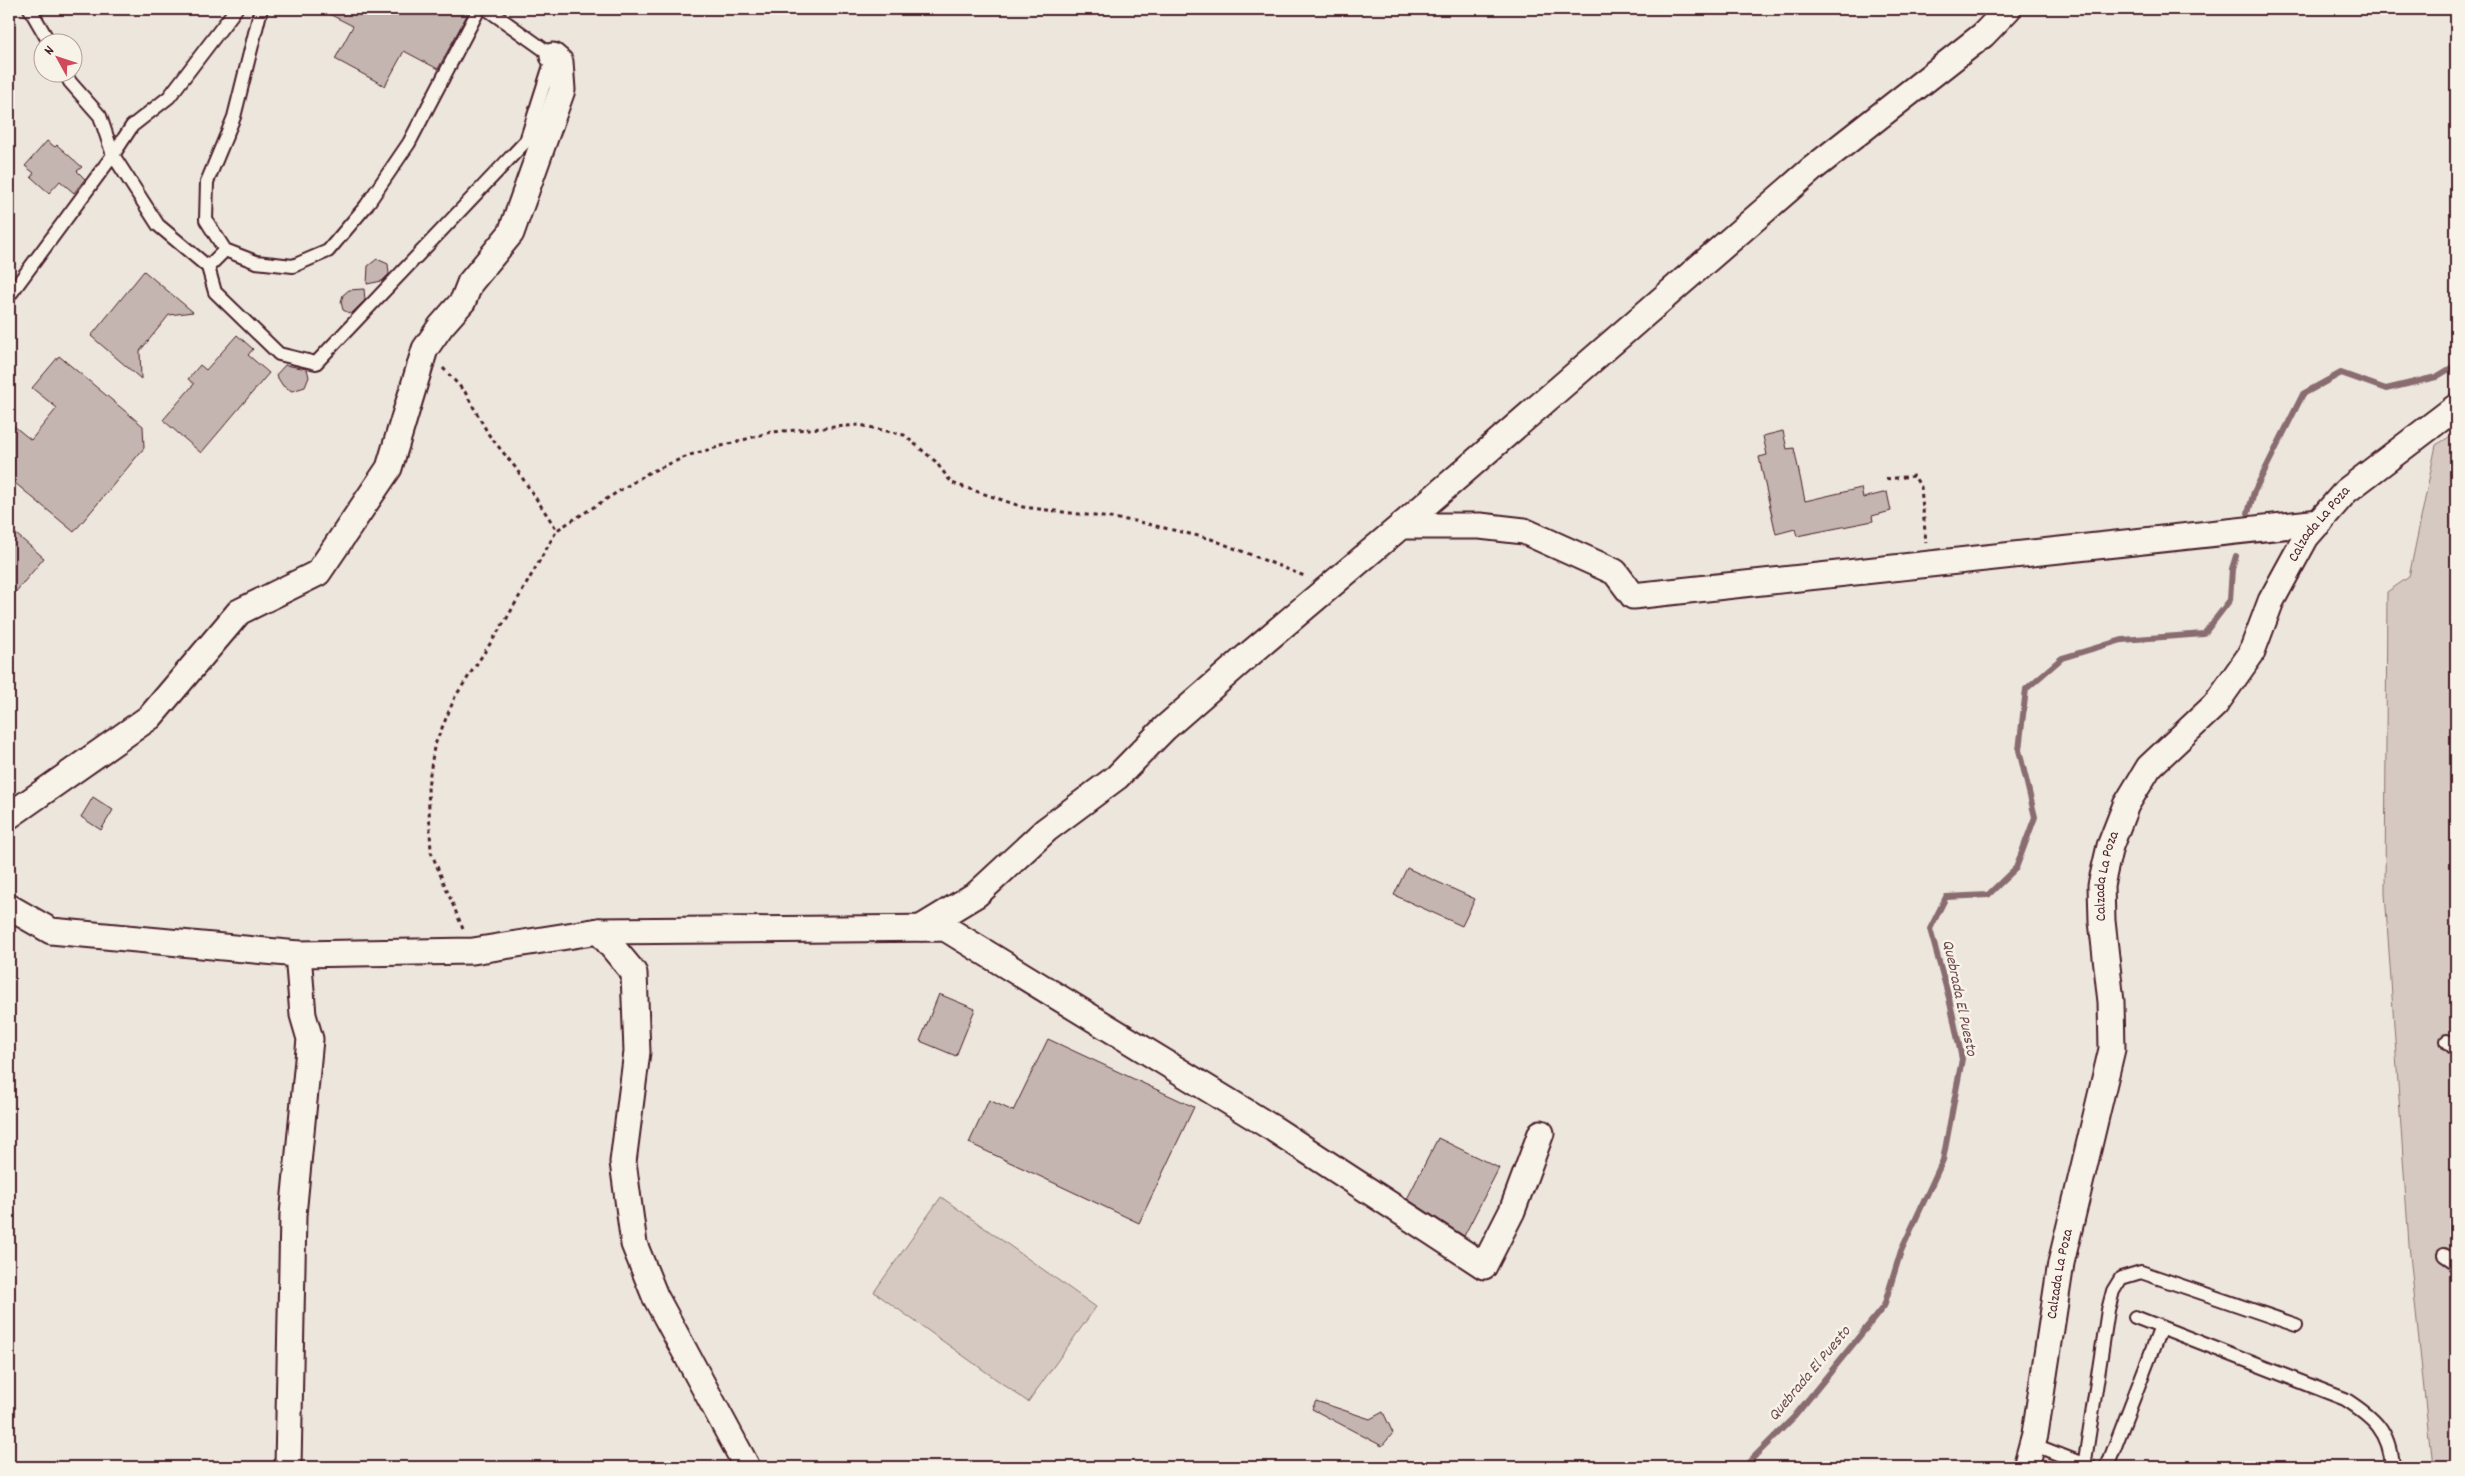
<svg xmlns="http://www.w3.org/2000/svg" width="2465" height="1476" font-family="Dekko,sans-serif">
<rect width="100%" height="100%" fill="#ece6dd"/>
<filter id="ink" filterUnits="userSpaceOnUse"><feTurbulence type="fractalNoise" baseFrequency=".02" numOctaves="2"/><feDisplacementMap in="SourceGraphic" scale="10" xChannelSelector="R" yChannelSelector="G"/><feConvolveMatrix kernelMatrix="1 2 1 2 8 2 1 2 1" color-interpolation-filters="sRGB"/></filter>
<g filter="url(#ink)">
<path fill="#d5c9c2" stroke="#907476" d="M2456 433V1467H2432L2409 1245 2385 893 2387 592 2409 577 2436 445Z
M941 1197 1096 1307 1028 1402 874 1292Z"/>
<g fill="none" stroke-linecap="round" stroke-linejoin="round">
<path stroke="#896c6f" stroke-width="6" d="M2248 513 2254 492 2303 394 2341 373 2386 389 2436 377 2456 365
M1744 1467 1794 1417 1884 1306 1901 1251 1943 1160 1962 1059 1949 998 1930 929 1946 897 1988 895 2016 868 2035 817 2019 750 2026 689 2062 658 2122 640 2204 634 2230 600 2232 569 2236 556"/>
</g>
<path fill="#c4b5b0" stroke="#4a1f2b" d="M319 9H455L467 15 438 69 404 51 385 86 335 59 353 26Z
M47 141 55 147 57 145 82 167 77 171 85 179 74 193 60 181 49 193 31 177 34 173 25 166Z
M377 259 388 264 389 274 382 281 367 284 368 266Z
M144 271 193 312 169 315 140 351 141 379 91 336Z
M364 289 365 300 351 314 343 310 341 302 343 295 349 290Z
M237 335 253 349 248 355 269 373 201 453 163 420 194 384 188 379 200 365 206 370Z
M59 356 143 426 144 448 74 532 9 478V422L31 440 57 408 32 388Z
M285 365 307 369 309 377 305 387 292 391 283 386 276 375Z
M1783 431 1787 449 1794 448 1805 501 1861 488 1863 498 1887 492 1891 511 1872 516 1873 521 1797 536 1795 529 1776 534 1759 457 1767 455 1763 436Z
M9 528 44 558 9 600Z
M93 797 113 810 101 830 81 817Z
M1407 868 1475 899 1462 926 1394 895Z
M939 994 975 1009 956 1056 920 1041Z
M1048 1039 1194 1107 1139 1223 969 1143 989 1100 1013 1111Z
M1438 1138 1499 1168 1464 1236 1407 1199Z
M1316 1401 1370 1419 1383 1412 1393 1433 1382 1446 1312 1409Z"/>
<g fill="none" stroke-linecap="round" stroke-linejoin="round">
<g stroke="#4a1f2b" stroke-width="16">
<path id="service" d="M30 9 49 42
M261 9 234 117 207 182 206 220 225 250 256 262 293 266 328 251 366 206 409 143 479 9
M65 72 70 82 100 116 113 155 158 225 208 267 215 292 279 354 316 363 526 141 553 56 487 9
M208 267 225 250
M9 296 113 155 132 126 169 97 236 9
M2447 1041 2456 1050
M2444 1255 2456 1263
M2135 1317 2345 1399C2373 1417 2390 1431 2392 1467
M2032 1444 2091 1467
M2084 1467 2108 1310 2113 1291 2121 1278 2141 1272 2296 1325
M2107 1467 2161 1327"/>
</g>
<g stroke="#4a1f2b" stroke-width="29">
<g id="minor">
<path d="M1401 526H1480L1524 531 1615 572 1633 596 2320 522"/>
<path d="M9 816 150 717 239 612 318 573 389 468 425 349 441 326 463 301 470 283 511 233 562 90 560 62 553 56"/>
<path d="M9 907 51 931 298 954 473 951 599 931 945 928 1274 1129 1484 1266 1512 1211 1541 1133"/>
<path d="M921 928 977 894 1046 830 1117 777 1165 728 1245 658 1401 526 1812 169 1983 35 2008 9"/>
<path d="M599 931 634 973 637 1052 623 1162 634 1244 655 1296 747 1467"/>
<path d="M288 1467 293 1215 310 1039 303 1015 298 954"/>
<path id="s1" d="M2026 1467 2035 1434 2061 1263 2112 1049 2111 1002 2102 921 2101 885 2110 846 2126 805 2149 767 2215 705 2251 654 2271 601 2306 537 2346 491 2456 407"/>
</g>
</g>
<path stroke="#4a1f2b" stroke-width="3" stroke-dasharray="4 4" stroke-linecap="butt" d="M443 368 465 392 489 435 515 467 557 530
M1886 479 1914 476 1921 487 1926 543
M463 929 431 852 428 787 434 747 455 697 507 618 557 530 648 473 690 455 771 432 860 425 904 435 935 461 952 483 1023 507 1135 521 1211 539 1307 577"/>
<use href="#service" stroke="#f7f3e8" stroke-width="12"/>
<use href="#minor" stroke="#f7f3e8" stroke-width="25"/>
</g>
</g>
<g text-anchor="middle" dominant-baseline="central" stroke-width="5" stroke-linejoin="round" paint-order="stroke">
<g font-size="15" fill="#4a1f2b" stroke="#f7f3e8">
<text stroke="none"><textPath href="#s1" startOffset="1021">Calzada La Poza</textPath></text>
<text stroke="none"><textPath href="#s1" startOffset="601">Calzada La Poza</textPath></text>
<text stroke="none"><textPath href="#s1" startOffset="196">Calzada La Poza</textPath></text>
</g>
<g font-size="16" font-style="italic" fill="#6f4c53" stroke="#f7f3e8">
<text transform="translate(1959 998) rotate(78)">Quebrada El Puesto</text>
<text transform="translate(1810 1374) rotate(-50)">Quebrada El Puesto</text>
</g>
</g>
<rect width="2465" height="1476" fill="none" stroke="#f7f3e8" stroke-width="30"/>
<rect x="15" y="15" width="2435" height="1446" fill="none" stroke="#4a1f2b" stroke-width="2" filter="url(#ink)"/>
<g transform="translate(58 58) rotate(310)"><circle r="24" fill="#f7f3e8" stroke="#b29e9c"/>
<path d="M0-4L9 19L0 12L-9 19Z" fill="#d1495b"/>
<text y="-8" font-size="14" font-weight="bold" text-anchor="middle" fill="#4a1f2b">N</text>
</g>
</svg>
